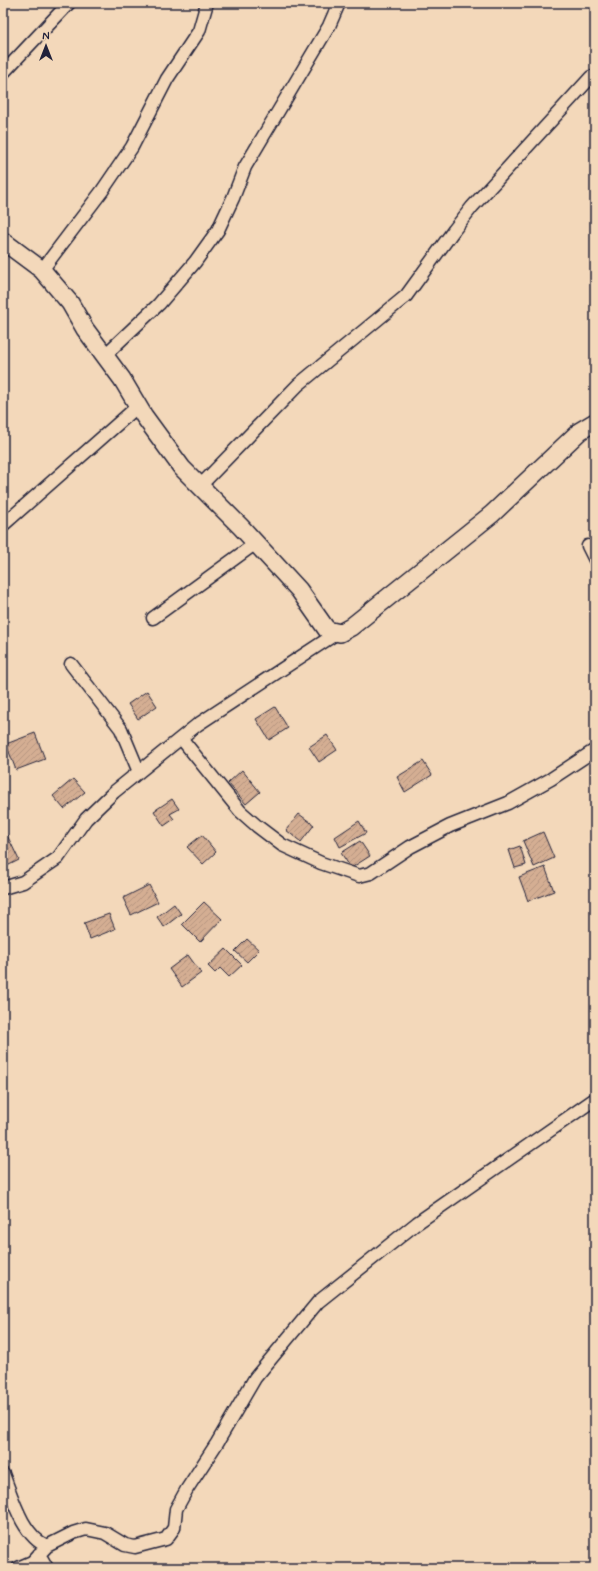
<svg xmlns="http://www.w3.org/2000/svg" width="598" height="1571" font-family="Mynerve,sans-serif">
<defs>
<pattern id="building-hatch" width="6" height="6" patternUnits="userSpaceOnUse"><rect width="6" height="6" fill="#d4ae93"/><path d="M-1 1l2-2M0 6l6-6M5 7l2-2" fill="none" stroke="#b69580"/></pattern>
</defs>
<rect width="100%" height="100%" fill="#f3d8ba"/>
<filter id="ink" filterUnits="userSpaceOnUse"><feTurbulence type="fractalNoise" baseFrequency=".025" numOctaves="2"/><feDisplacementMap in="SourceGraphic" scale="8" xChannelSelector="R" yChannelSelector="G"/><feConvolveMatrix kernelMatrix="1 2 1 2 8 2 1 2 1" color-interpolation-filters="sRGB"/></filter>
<g filter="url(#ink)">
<path fill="url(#building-hatch)" stroke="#22223b" d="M147 691 157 706 138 719 128 704Z
M275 707 288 728 269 740 256 719Z
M35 733 45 759 16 770 6 744Z
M327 735 337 750 319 762 309 747Z
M423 761 432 775 405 792 397 777Z
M242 770 260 792 246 804 228 783Z
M73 779 85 792 64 809 53 796Z
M172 799 179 809 170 814 174 819 164 826 154 811Z
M299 814 314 825 301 842 286 830Z
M359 821 366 833 340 847 335 837Z
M543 832 554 858 534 867 523 841Z
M7 835 19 860 3 868V837Z
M202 835 216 852 203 864 187 847Z
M360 841 370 856 351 868 341 853Z
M520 846 526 865 515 868 509 850Z
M545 867 554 891 528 901 519 877Z
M149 885 158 902 131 915 123 898Z
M204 902 222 919 200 942 182 924Z
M174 904 181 914 164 927 157 917Z
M109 914 115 929 90 939 84 923Z
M247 939 259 950 247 962 235 951Z
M226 949 242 965 229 977 220 968 215 973 208 966Z
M188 955 201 973 182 987 169 969Z"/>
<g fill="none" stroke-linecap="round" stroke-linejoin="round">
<g stroke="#22223b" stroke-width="15">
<path id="street" d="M3 73 69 3
M42 270 102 191 132 147 167 79 199 31 207 3
M105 355 159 304 195 262 218 230 233 198 245 167 329 26 339 3
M200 486 298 385 406 296 454 230 472 207 591 77 595 76
M3 525 138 406
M588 546 595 560
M153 618 256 543
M71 664 121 729 139 772
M181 738 240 811 257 826 282 845 321 863 359 876 371 873 410 847 450 826 508 803 551 779 595 750
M3 888 23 882 58 858 86 819 114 792 197 725 337 633
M3 1474C12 1497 23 1537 47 1546L73 1533 86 1529 105 1533 125 1545 135 1547 166 1539 174 1528 176 1509 187 1489 217 1443 255 1378 318 1302 417 1223 595 1099
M39 1554 47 1568
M18 1568 32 1562 47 1546"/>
</g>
<g stroke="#22223b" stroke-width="20">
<path id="secondary" d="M3 241 42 270 70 303 85 329 122 379 144 416 182 468 241 527 299 590 327 630 340 633 351 627 492 514 580 431 595 422"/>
</g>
<use href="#street" stroke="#f3d8ba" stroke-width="12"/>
<use href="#secondary" stroke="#f3d8ba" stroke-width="17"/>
</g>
</g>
<rect width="598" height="1571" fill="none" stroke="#f3d8ba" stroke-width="16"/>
<rect x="8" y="8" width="582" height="1555" fill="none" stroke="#22223b" stroke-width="1.5" filter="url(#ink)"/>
<g transform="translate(46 46)" stroke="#f3d8ba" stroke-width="3" paint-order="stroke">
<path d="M0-3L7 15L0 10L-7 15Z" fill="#22223b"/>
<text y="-6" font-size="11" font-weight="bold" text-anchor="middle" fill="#22223b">N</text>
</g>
</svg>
